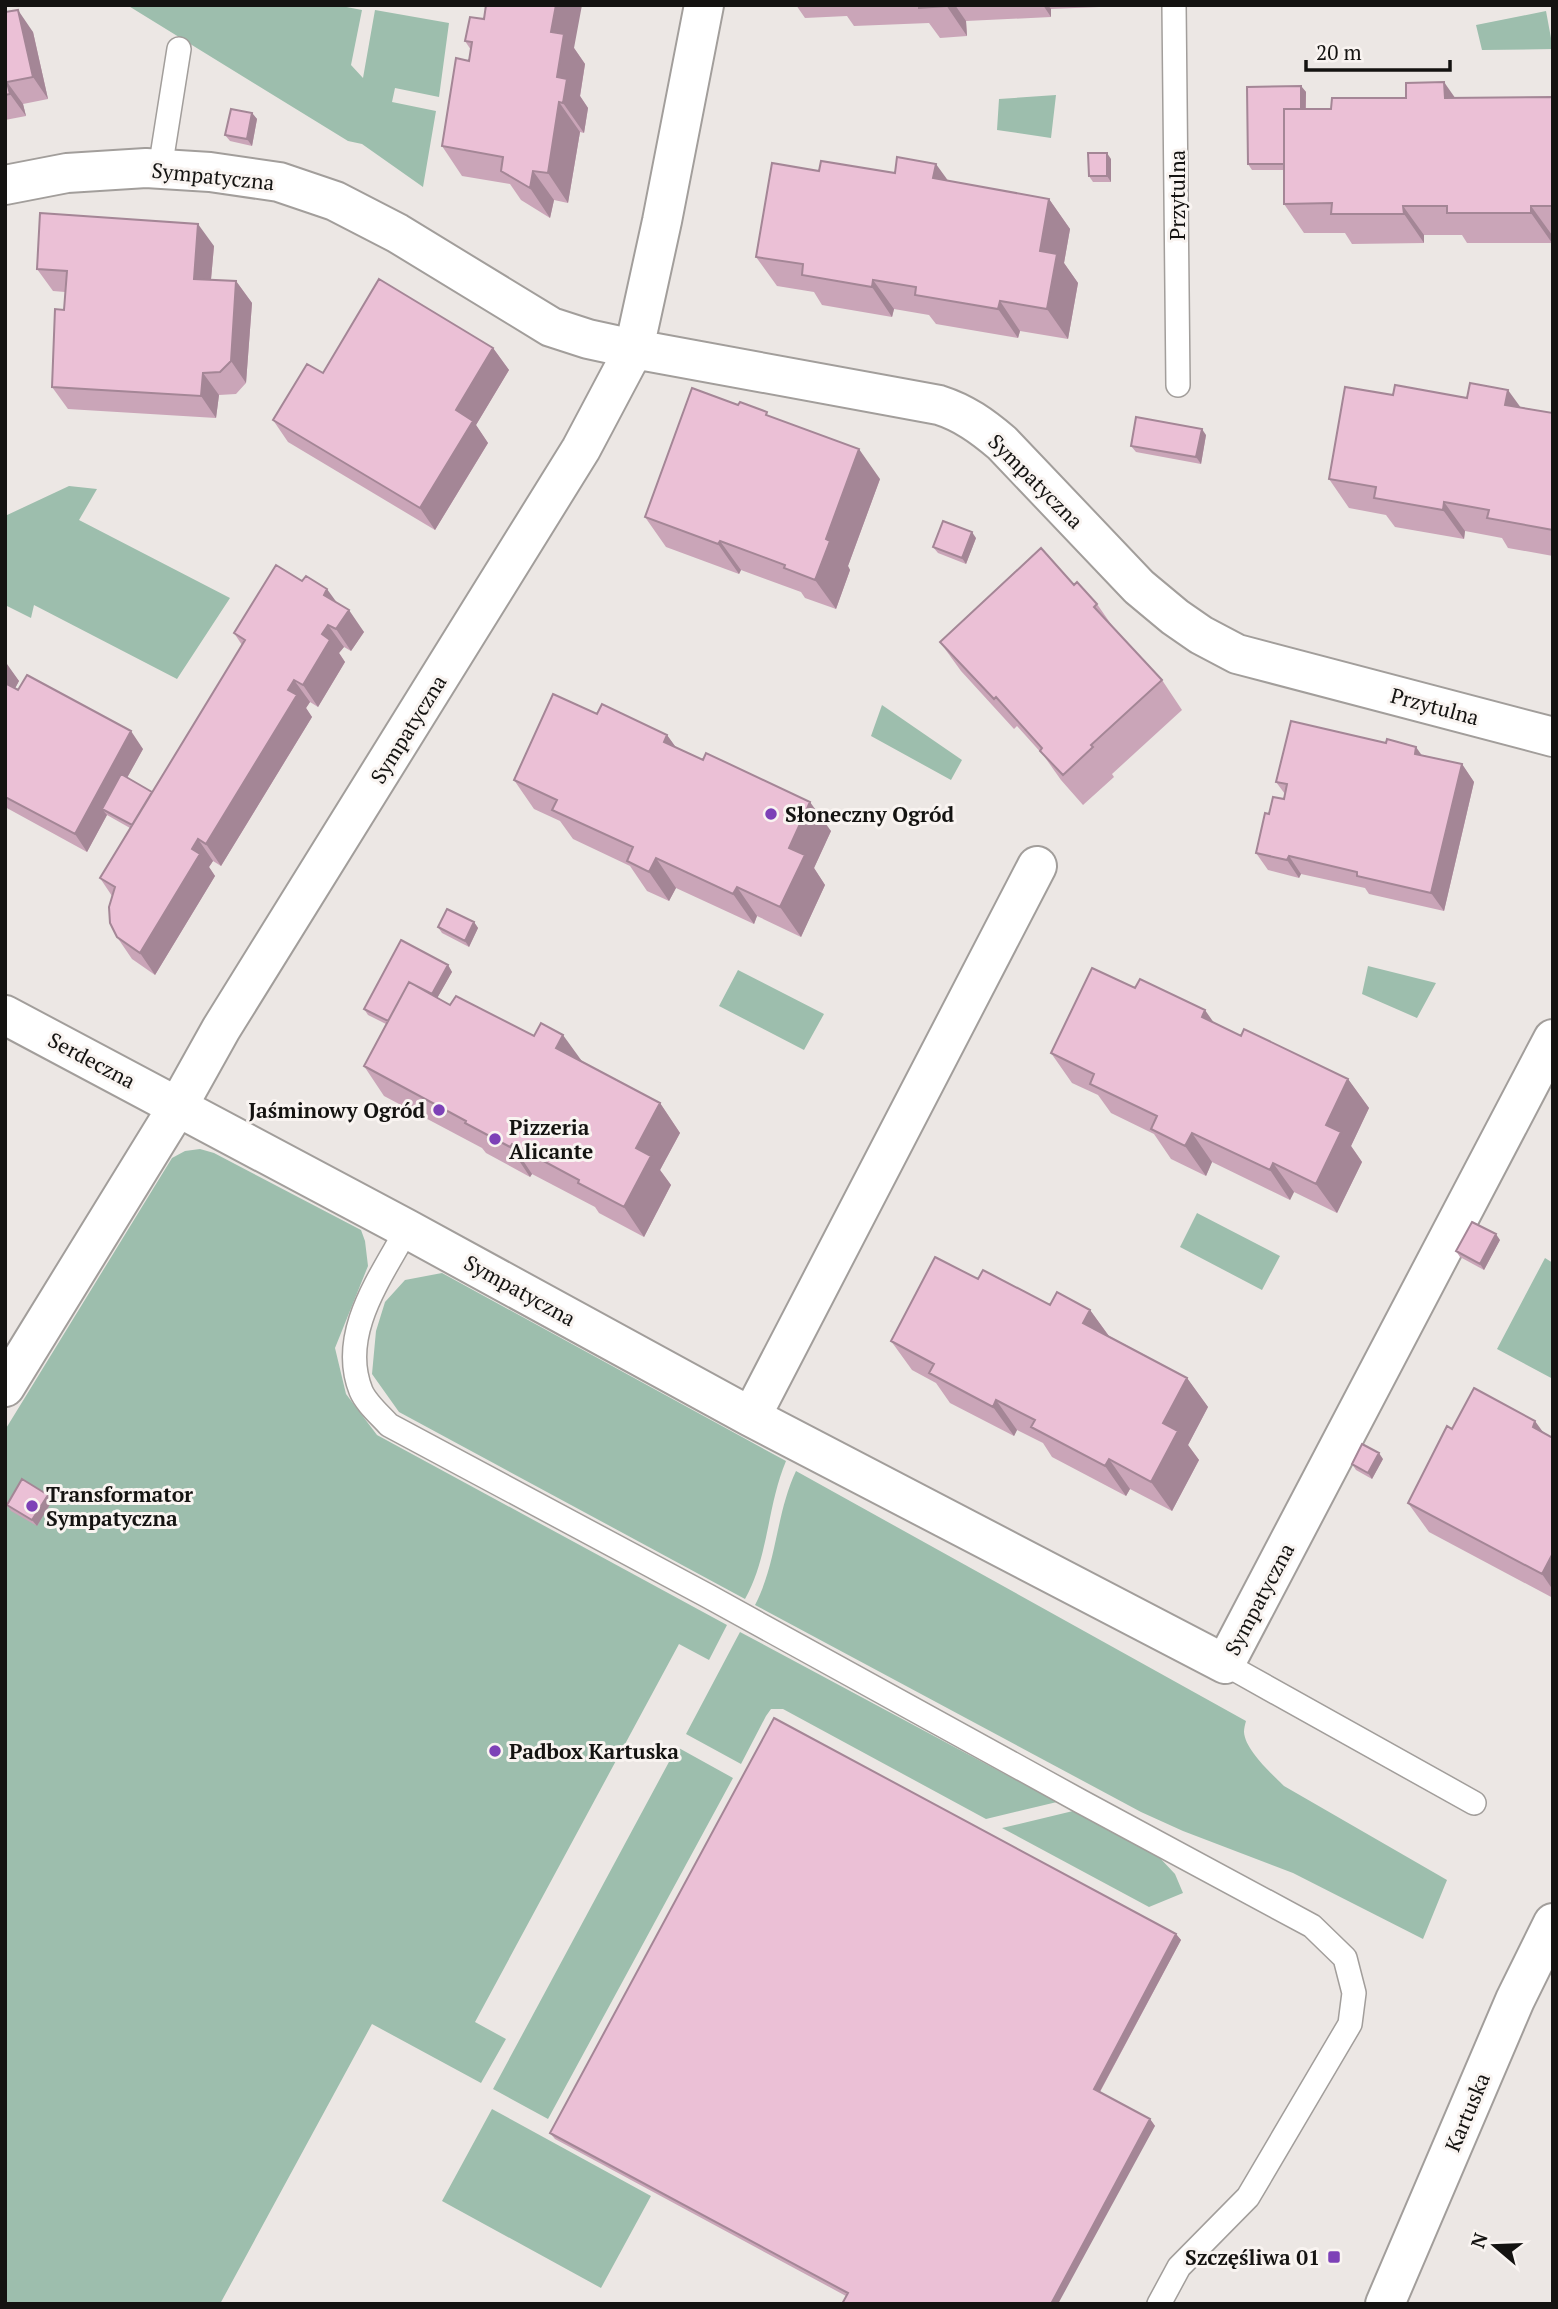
<svg xmlns="http://www.w3.org/2000/svg" width="1558" height="2309" font-family="'PT Serif',serif">
<rect width="100%" height="100%" fill="#ece7e4"/>
<path fill="#9dbead" d="M127 5H336L362 10 351 65 363 78 375 10 449 23 439 97 395 88 392 102 436 111 423 187 362 144 348 141Z
M1546 11 1553 49 1482 50 1476 25Z
M1056 95 1051 138 997 130 999 99Z
M69 486 97 489 79 520 230 598 177 679 34 605 31 618 5 605V516Z
M882 705 962 760 951 780 871 736Z
M1368 966 1436 983 1417 1018 1362 994Z
M738 970 824 1014 804 1050 719 1006Z
M200 1149 214 1153 361 1230 365 1241 368 1266 335 1348 346 1394 377 1435 727 1625 709 1660 679 1644 475 2022 506 2039 481 2083 372 2024 220 2304H5V1430L172 1158 185 1151Z
M1197 1213 1280 1256 1262 1290 1180 1247Z
M1545 1258 1553 1263V1379L1497 1349Z
M442 1273 786 1461C767 1506 769 1556 745 1599L399 1412 372 1374 376 1331 385 1302 405 1280Z
M796 1471 1246 1721C1245 1725 1244 1728 1244 1732 1245 1750 1272 1774 1284 1786L1447 1880 1423 1939 1293 1873 1183 1831 1141 1812 755 1605C777 1563 776 1513 796 1471Z
M740 1632 1057 1802 986 1819 783 1709H771L766 1716 741 1764 686 1734Z
M677 1747 733 1778 548 2119 493 2089Z
M1073 1811 1159 1857 1175 1874 1183 1893 1149 1907 1002 1828Z
M492 2109 651 2196 601 2288 442 2201Z"/>
<g fill="none" stroke-linecap="round" stroke-linejoin="round">
<g stroke="#a29e9b" stroke-width="26">
<path id="service" d="M1174 5 1178 385
M160 169 179 49
M407 1229C381 1277 338 1334 361 1391 366 1403 380 1415 389 1425L708 1596 1080 1801 1312 1926 1345 1958 1354 1993 1350 2024 1248 2197 1179 2267 1159 2304
M1225 1664 1474 1803"/>
</g>
<g stroke="#a29e9b" stroke-width="42">
<path id="minor" d="M5 185 67 173 146 168 210 172 279 182 335 201 397 233 551 327 588 339 634 349 939 405C964 413 982 426 1002 443L1139 587 1175 617 1201 635 1237 654 1553 737
M5 1015 407 1229 751 1417 1225 1664 1553 1039
M5 1387 178 1106 221 1029 581 449 634 349 662 221 704 5
M751 1417 1037 866"/>
</g>
<g stroke="#a29e9b" stroke-width="42">
<path id="tertiary" d="M1385 2304 1515 2000 1553 1923"/>
</g>
<use href="#service" stroke="#fff" stroke-width="23"/>
<use href="#minor" stroke="#fff" stroke-width="38"/>
<use href="#tertiary" stroke="#fff" stroke-width="38"/>
</g>
<path fill="#caa5b8" d="M796 5H1099V7L1051 9V17L966 21 967 36 940 38 929 23 854 26 847 16 805 18Z
M5 12 33 32 48 99 23 104 26 116 5 120Z
M484 19 574 48 585 64 580 96 588 108 584 133 580 132 568 203 554 200 550 218 521 200 510 184 462 176 442 146 469 61 471 50 465 41Z
M1301 86 1306 92V109H1331L1455 98 1553 97V235H1552V243H1467L1462 235H1424V243L1352 244 1345 233H1304L1284 204V170H1252L1248 164Z
M252 113 257 119 252 146 230 141 225 135Z
M1111 159V182H1093L1089 176Z
M819 171 948 181 1049 199 1070 229 1064 263 1078 283 1068 339 1020 331 1018 338 936 324 929 315 894 309 892 317 822 305 814 292 777 286 756 257Z
M214 246 211 280 236 281 252 303 246 383 236 394 219 395 216 418 68 409 52 387 64 310 65 292 53 291 37 269Z
M493 348 509 370 476 425 488 443 435 530 288 442 273 420 323 373Z
M1393 395 1520 407 1553 413V556L1508 548 1502 538 1465 531 1464 539 1395 527 1386 515 1349 508 1329 479Z
M1206 435 1201 464 1136 452 1131 446Z
M880 479 848 566 850 570 836 609 805 598 801 592 741 570 739 574 666 547 645 517Z
M976 538 966 564 938 553 933 547Z
M1074 585 1097 604 1113 627 1162 680 1182 710 1112 774 1114 777 1083 805 1061 780 1044 756 1017 726 1014 729 961 671 940 642Z
M337 603 364 632 351 651 344 647 339 653 345 662 318 707 310 702 306 708 312 717 221 866 213 861 209 867 215 876 155 975 132 959 117 937 112 896 100 878 130 828 107 815 87 852 5 807V663L19 681 15 688 143 749 127 778 152 792 242 645 234 633Z
M597 714 667 735 676 748 831 831 814 868 825 885 801 937 757 916 754 924 676 888 669 901 647 891 630 866 573 839 560 821 534 809 514 780Z
M1422 755 1462 764 1474 782 1444 911 1369 894 1365 888 1301 874 1299 878 1268 870 1256 853 1269 814 1284 799 1285 794 1276 782Z
M474 922 478 928 469 947 442 933 438 927Z
M448 965 452 972 437 998 450 1005 582 1062 660 1103 680 1133 660 1170 671 1185 644 1237 599 1213 595 1207 532 1174 530 1177 486 1153 482 1148 384 1096 364 1066 386 1024 368 1015 364 1009Z
M1135 988 1214 1023 1241 1036 1348 1079 1369 1108 1351 1146 1362 1162 1337 1213 1294 1192 1290 1200 1212 1162 1206 1176 1171 1159 1154 1134 1111 1113 1098 1095 1072 1083 1051 1053Z
M1500 1240 1484 1270 1460 1257 1456 1251Z
M978 1279 1050 1305 1090 1310 1109 1336 1187 1378 1208 1407 1188 1445 1199 1460 1172 1511 1130 1489 1126 1496 1052 1457 1043 1443 1017 1430 1014 1436 950 1403 936 1383 912 1370 891 1341Z
M1452 1429 1543 1433 1553 1438V1598L1429 1532 1408 1503Z
M1383 1459 1372 1479 1356 1470 1352 1464Z
M52 1501 37 1526 11 1511 7 1505Z
M1176 1934 1181 1940 1100 2092 1150 2119 1155 2126 846 2296 555 2139 550 2133Z"/>
<path fill="#a48696" d="M556 5H582L574 48 585 64 580 96 588 108 584 133 563 103 557 77 551 32Z
M946 5H955L966 21 967 36Z
M1043 5H1048L1051 9V17Z
M18 10 33 32 48 99 33 77Z
M7 82 23 104 26 116 10 94Z
M1444 82 1465 112 1445 98Z
M1301 86 1306 92 1305 128 1301 122Z
M559 102 580 132 568 203 548 173Z
M252 113 257 119 252 146 247 139Z
M1107 153 1111 159V182L1107 176Z
M936 164 957 193 933 178Z
M533 171 554 200 550 218 530 188Z
M1049 199 1070 229 1064 263 1078 283 1068 339 1047 309 1040 251Z
M1403 206 1424 235V243L1404 214Z
M1531 206 1552 235V243L1531 213Z
M198 224 214 246 209 301 194 279Z
M873 280 894 309 892 317 872 287Z
M236 281 252 303 246 383 231 361Z
M1000 301 1020 331 1018 338 998 309Z
M493 348 509 370 476 425 488 443 435 530 420 508 456 410Z
M203 373 219 395 216 418 201 396Z
M1508 390 1529 419 1505 405Z
M1202 429 1206 435 1201 464 1196 457Z
M859 449 880 479 848 566 850 570 836 609 815 580 826 539Z
M1444 502 1465 531 1464 539 1443 510Z
M972 532 976 538 966 564 962 558Z
M720 541 741 570 739 574 718 544Z
M327 589 343 611 324 595Z
M349 610 364 632 351 651 336 629Z
M328 625 344 647 339 653 345 662 318 707 303 685 322 634Z
M7 664 19 681 11 696 5 689V667Z
M294 680 310 702 306 708 312 717 221 866 206 844Z
M131 731 143 749 108 812 102 809 107 815 87 852 75 834Z
M667 735 688 764 664 742Z
M1416 747 1428 764 1415 754Z
M1462 764 1474 782 1444 911 1431 893Z
M810 802 831 831 814 868 825 885 801 937 780 907 789 848Z
M198 839 213 861 209 867 215 876 155 975 140 953Z
M1289 856 1301 874 1299 878 1287 860Z
M656 858 676 888 669 901 649 872Z
M737 887 757 916 754 924 733 894Z
M474 922 478 928 469 947 465 941Z
M448 965 452 972 414 1039 410 1033Z
M1205 1010 1226 1040 1202 1017Z
M563 1035 584 1064 556 1048Z
M1348 1079 1369 1108 1351 1146 1362 1162 1337 1213 1316 1184 1326 1125Z
M660 1103 680 1133 660 1170 671 1185 644 1237 624 1207 636 1148Z
M1192 1133 1212 1162 1206 1176 1185 1146Z
M512 1144 532 1174 530 1177 510 1147Z
M1273 1163 1294 1192 1290 1200 1270 1170Z
M1496 1234 1500 1240 1484 1270 1480 1264Z
M1090 1310 1111 1339 1083 1323Z
M1187 1378 1208 1407 1188 1445 1199 1460 1172 1511 1151 1482 1163 1423Z
M996 1400 1017 1430 1014 1436 993 1407Z
M1535 1421 1553 1446 1533 1427Z
M1379 1453 1383 1459 1372 1479 1368 1473Z
M1109 1459 1130 1489 1126 1496 1105 1466Z
M48 1495 52 1501 37 1526 32 1520Z
M1553 1553V1590L1542 1574Z
M1176 1934 1181 1940 1098 2095 1094 2089Z
M1150 2119 1155 2126 1058 2304H1051Z"/>
<path fill="#ebc0d6" stroke="#a48696" stroke-width="2" d="M486 5H556L551 32 564 34 557 77 567 79 563 103 559 102 548 173 533 171 530 188 501 171 503 157 442 146 456 58 469 61 472 42 465 41 470 17 484 19Z
M919 5H946V6L919 8Z
M18 10 33 77 7 82 10 94 5 95V12Z
M1444 82 1445 98 1553 97V206H1531V213H1447V206H1403L1404 214H1331L1332 203 1284 204V109H1331L1332 98H1406V83Z
M1301 86V109H1284V164H1248L1247 87Z
M231 109 252 113 247 139 225 135Z
M1088 153H1107V176H1089Z
M897 157 936 164 933 178 1049 199 1040 251 1057 254 1047 309 1000 301 998 309 915 295 916 287 873 280 872 287 802 275 803 264 756 257 772 163 819 171 821 161 895 173Z
M40 213 198 224 194 279 236 281 231 361 220 372 203 373 201 396 52 387 55 309 64 310 67 271 37 269Z
M379 279 493 348 456 410 473 421 420 508 273 420 307 364 323 373Z
M1470 383 1508 390 1505 405 1553 413V530L1487 518 1489 510 1444 502 1443 510 1374 498 1376 487 1329 479 1345 387 1393 395 1395 385 1467 398Z
M692 388 738 405 740 402 767 412 766 415 859 449 826 539 830 541 815 580 784 568 785 565 720 541 718 544 645 517Z
M1136 417 1202 429 1196 457 1131 446Z
M943 521 972 532 962 558 933 547Z
M1041 548 1074 585 1077 582 1097 604 1094 607 1162 680 1091 745 1093 747 1063 775 1040 751 1042 748 996 697 994 699 940 642Z
M276 565 302 581 306 576 327 589 324 595 349 610 336 629 328 625 322 634 330 640 303 685 294 680 288 690 297 695 206 844 198 839 192 849 200 854 140 953 117 937 110 923 109 907 115 887 100 878 245 640 234 633Z
M27 675 131 731 75 834 5 797V683L18 690Z
M553 694 597 714 602 704 667 735 664 742 703 760 706 753 810 802 789 848 805 855 780 907 737 887 733 894 656 858 649 872 627 861 633 847 552 810 557 800 514 780Z
M1291 721 1386 743 1387 739 1416 747 1415 754 1462 764 1431 893 1357 876V872L1289 856 1287 860 1256 853 1265 813 1269 814 1273 797 1284 799 1287 784 1276 782Z
M121 774 152 792 132 825 102 809Z
M447 909 474 922 465 941 438 927Z
M401 940 448 965 432 994 409 982 388 1021 364 1009Z
M1092 968 1135 988 1140 979 1205 1010 1202 1017 1241 1036 1244 1029 1348 1079 1326 1125 1341 1132 1316 1184 1273 1163 1270 1170 1192 1133 1185 1146 1151 1129 1157 1116 1090 1084 1094 1074 1051 1053Z
M409 982 450 1005 456 996 534 1036 541 1023 563 1035 556 1048 660 1103 636 1148 651 1156 624 1207 578 1183 579 1180 512 1144 510 1147 465 1123 466 1121 364 1066Z
M1472 1222 1496 1234 1480 1264 1456 1251Z
M935 1257 978 1279 983 1270 1050 1305 1057 1292 1090 1310 1083 1323 1187 1378 1163 1423 1178 1431 1151 1482 1109 1459 1105 1466 1031 1427 1035 1420 996 1400 993 1407 929 1373 934 1364 891 1341Z
M1474 1388 1535 1421 1533 1427 1553 1438V1553L1542 1574 1408 1503 1447 1426 1452 1429Z
M1362 1444 1379 1453 1368 1473 1352 1464Z
M22 1479 48 1495 32 1520 7 1505Z
M774 1718 1176 1934 1094 2089 1150 2119 1051 2304H842L848 2293 550 2133Z"/>
<g fill="#7d41b7" stroke="#f9f4f1" stroke-width="2.5">
<circle cx="771" cy="814" r="7"/>
<circle cx="439" cy="1110" r="7"/>
<circle cx="495" cy="1139" r="7"/>
<circle cx="32" cy="1506" r="7"/>
<circle cx="495" cy="1751" r="7"/>
<rect x="1327" y="2250" width="14" height="14" rx="3.5"/>
</g>
<g text-anchor="middle" dominant-baseline="central" stroke-width="6" stroke-linejoin="round" paint-order="stroke">
<g font-size="21" fill="#141311" stroke="#f9f4f1">
<text transform="translate(213 176) rotate(6)">Sympatyczna</text>
<text transform="translate(1177 195) rotate(-90)">Przytulna</text>
<text transform="translate(1036 481) rotate(45)">Sympatyczna</text>
<text transform="translate(1435 706) rotate(15)">Przytulna</text>
<text transform="translate(408 729) rotate(-58)">Sympatyczna</text>
<text transform="translate(92 1060) rotate(28)">Serdeczna</text>
<text transform="translate(520 1290) rotate(29)">Sympatyczna</text>
<text transform="translate(1259 1599) rotate(-62)">Sympatyczna</text>
<text transform="translate(1467 2112) rotate(-67)">Kartuska</text>
</g>
<g font-size="21" font-weight="bold" fill="#141311" stroke="#f9f4f1" text-anchor="start">
<text x="785" y="814">Słoneczny Ogród</text>
<text x="425" y="1110" text-anchor="end">Jaśminowy Ogród</text>
<text x="509" y="1127">Pizzeria<tspan x="509" dy="24">Alicante</tspan></text>
<text x="46" y="1494">Transformator<tspan x="46" dy="24">Sympatyczna</tspan></text>
<text x="509" y="1751">Padbox Kartuska</text>
<text x="1320" y="2257" text-anchor="end">Szczęśliwa 01</text>
</g>
</g>
<rect width="1558" height="2309" fill="none" stroke="#141311" stroke-width="14"/>
<g transform="translate(1495 2246) rotate(289)" stroke="#f9f4f1" stroke-width="5" paint-order="stroke">
<path d="M0-5L12 26L0 18L-12 26Z" fill="#141311"/>
<text y="-10" font-size="19" font-weight="bold" text-anchor="middle" fill="#141311">N</text>
</g>
<path d="M1306 60v10h144v-10" fill="none" stroke="#141311" stroke-width="3.5"/>
<text x="1316" y="60" font-size="21" fill="#141311" stroke="#f9f4f1" stroke-width="5" paint-order="stroke">20 m</text>
</svg>
